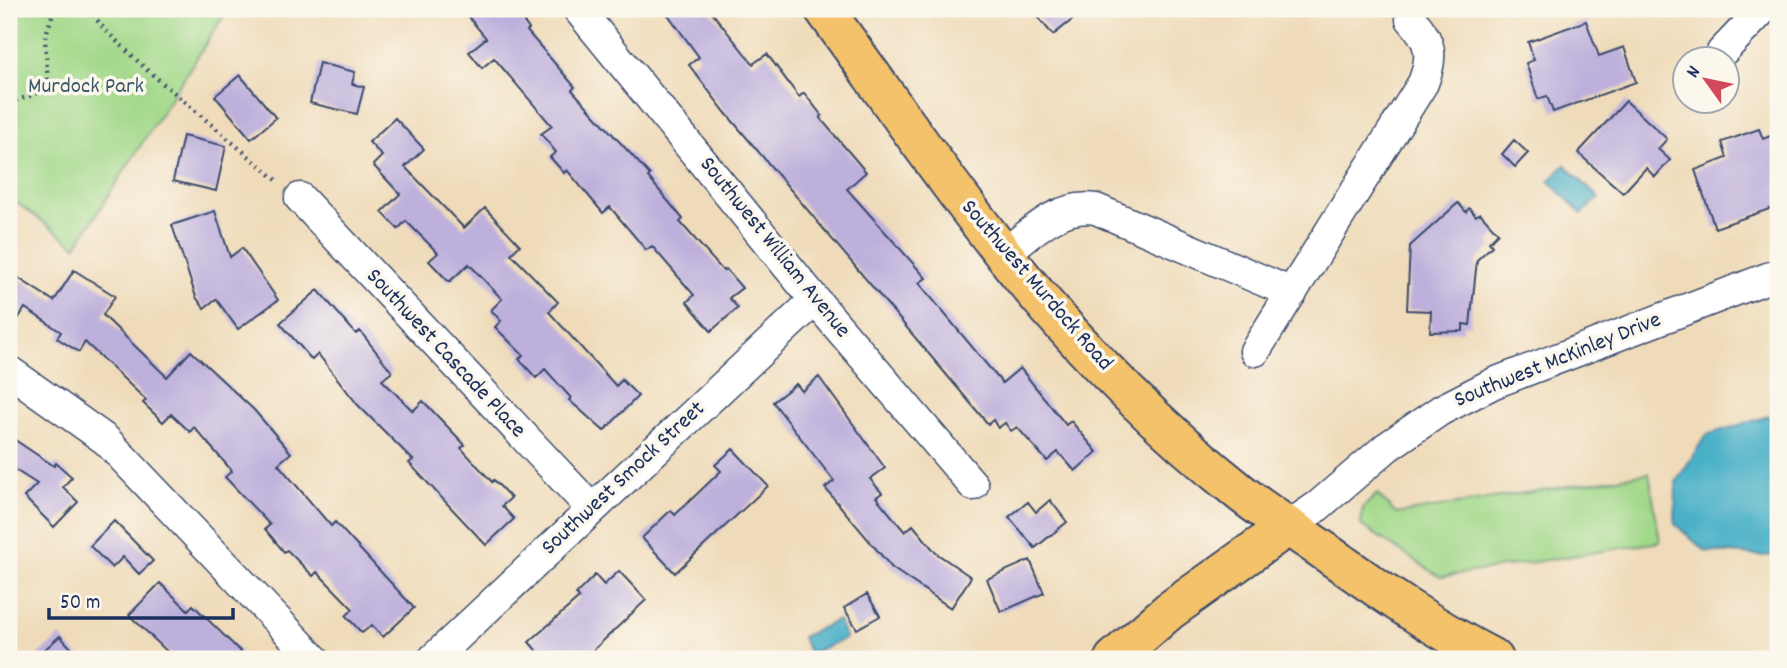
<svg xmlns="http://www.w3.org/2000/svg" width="1787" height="668" font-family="Dekko,sans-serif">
<rect width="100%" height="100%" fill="#fbf7ec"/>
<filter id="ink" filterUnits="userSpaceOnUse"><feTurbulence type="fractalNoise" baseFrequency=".0143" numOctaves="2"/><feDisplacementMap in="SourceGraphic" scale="14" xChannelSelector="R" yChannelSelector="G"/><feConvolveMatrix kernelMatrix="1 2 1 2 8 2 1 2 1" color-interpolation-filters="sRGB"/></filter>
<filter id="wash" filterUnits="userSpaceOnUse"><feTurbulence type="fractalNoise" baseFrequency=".00686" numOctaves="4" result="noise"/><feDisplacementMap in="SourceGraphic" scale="28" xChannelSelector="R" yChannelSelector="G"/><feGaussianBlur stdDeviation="1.57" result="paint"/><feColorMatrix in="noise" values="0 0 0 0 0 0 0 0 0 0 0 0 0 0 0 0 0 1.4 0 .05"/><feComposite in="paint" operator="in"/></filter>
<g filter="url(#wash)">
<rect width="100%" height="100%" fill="#efdbba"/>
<path fill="#a1d889" stroke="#5e8474" stroke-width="2" d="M9 9H228L76 246 9 197Z
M1649 473 1660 542 1440 577 1361 525 1363 508 1377 494 1396 514Z"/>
<path fill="#48b0c7" stroke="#327092" stroke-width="2" d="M1565 165 1599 198 1582 214 1549 181Z
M1778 413V554L1766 556 1705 551 1675 524 1676 482 1706 435Z
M838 620 846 638 810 654 802 637Z"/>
<g id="blocks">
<path fill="#beb0dc" d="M462 9H514L529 29 527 31 575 87 572 90 650 175 648 177 683 219 680 222 723 271 726 269 742 288 729 298 738 308 711 331 687 302 694 295 652 246 646 250 610 207 603 213 567 170 564 173 550 157 556 152 541 134 552 126 494 58 482 68 469 52 486 38Z
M664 9H709L753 64 767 54 799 97 804 93 822 116 820 118 866 172 847 189 926 278 919 283 1002 383 1020 368 1066 425 1071 421 1097 452 1075 471 1058 452 1047 461 1017 427 1011 431 1005 423 998 428 993 420 988 424 725 112 689 65 699 57Z
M1031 9H1086L1053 35Z
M1586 21 1599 56 1624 47 1636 82 1553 112 1547 96 1538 99 1526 63 1534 60 1528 42Z
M319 63 355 72 352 84 364 87 357 114 310 103Z
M240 75 276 118 251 139 215 96Z
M1626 101 1667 139 1658 149 1670 160 1655 177 1646 168 1623 193 1578 153Z
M395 118 424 149 405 167 464 228 485 208 520 245 511 254 558 302 549 312 616 386 622 380 638 396 604 431 569 400 571 398 545 369 536 378 519 359 523 355 495 327 501 321 491 310 502 299 469 264 449 282 429 261 438 253 406 221 398 229 382 212 400 194 373 165 382 156 369 142Z
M1759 129 1763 139 1778 133V206L1715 228 1695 170 1727 158 1722 142Z
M183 136 226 146 216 191 173 181Z
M1514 140 1528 153 1515 167 1502 154Z
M1458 203 1466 212 1469 208 1476 216 1480 213 1498 233 1489 242 1492 246 1477 260 1470 325 1463 324V331L1430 332 1431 311 1407 310 1410 246Z
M215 211 230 257 242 248 278 300 238 329 216 299 204 308 196 297 172 225Z
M74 270 115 296 103 315 167 377 191 351 254 410 291 453 278 464 331 526 335 522 414 608 383 637 372 625 362 633 346 616 353 609 317 572 313 576 287 550 284 552 265 529 270 525 225 477 232 471 194 427 190 432 171 414 163 422 143 403 146 400 85 342 79 352 57 338 61 332 25 308 9 333V272L54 301Z
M318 290 356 334 360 331 392 372 382 380 413 411 423 401 465 445 461 448 492 482 494 480 511 498 502 506 514 519 486 545 409 463 413 460 358 405 318 354 312 360 280 323Z
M819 377 885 468 870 479 882 493 876 497 905 532 913 525 936 553 971 577 951 608 892 568 825 488 834 481 773 402 796 384 802 391Z
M9 436 54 466 56 463 72 477 63 487 78 502 54 527 24 497 37 484 9 466Z
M733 449 768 486 675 573 642 538 671 510 675 515 721 471 715 465Z
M1050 500 1067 522 1035 548 1009 517 1028 502 1036 512Z
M114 521 153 561 139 574 123 557 112 568 90 546Z
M1030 560 1044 593 1001 612 987 579Z
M619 571 646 600 584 659H544L529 642 579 598 576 594 595 575 604 585Z
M160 583 188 610 193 605 248 659H175L129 615Z
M867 594 880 616 857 629 844 608Z
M60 636 81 659H34Z"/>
</g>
</g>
<g filter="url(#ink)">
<use href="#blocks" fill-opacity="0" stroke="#3b496c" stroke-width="2"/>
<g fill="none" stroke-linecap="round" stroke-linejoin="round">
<g stroke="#3b496c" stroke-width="33">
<path id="minor" d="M578 9 815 300 973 485
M1722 52 1763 9
M300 198 592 509
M1004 254C1031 233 1059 203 1096 209L1292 293
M1255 351 1423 83C1434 55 1431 41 1411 19
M9 371 106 440 314 659
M1287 527 1318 506 1387 447 1441 410 1494 383 1778 274
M433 659 815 300"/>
</g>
<g stroke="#3b496c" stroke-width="42">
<path id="major" d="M824 9C889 99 952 191 1022 277 1087 356 1162 430 1241 493 1266 513 1294 530 1320 548 1376 588 1432 627 1494 659
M1114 659 1169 611 1287 527"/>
</g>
<path stroke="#3b496c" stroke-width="4.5" stroke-dasharray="2 5" stroke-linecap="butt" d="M89 9 104 29 146 69 279 182
M9 103 41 92 48 85 45 38 54 9"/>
<use href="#minor" stroke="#fff" stroke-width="30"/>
<use href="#major" stroke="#f3c26a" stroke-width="38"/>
</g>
</g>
<g text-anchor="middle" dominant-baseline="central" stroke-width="7" stroke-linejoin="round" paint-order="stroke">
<g font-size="23" fill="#3c5969" stroke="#fbf7ec">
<text x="86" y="87">Murdock Park</text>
</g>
<g font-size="23" fill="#1b2f5e" stroke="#fbf7ec">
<text transform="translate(774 248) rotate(51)">Southwest William Avenue</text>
<text transform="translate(1036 286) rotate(49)">Southwest Murdock Road</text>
<text transform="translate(445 354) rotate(47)">Southwest Cascade Place</text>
<text transform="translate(1558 361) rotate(-22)">Southwest McKinley Drive</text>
<text transform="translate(624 479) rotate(-43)">Southwest Smock Street</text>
</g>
</g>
<rect width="1787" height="668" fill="none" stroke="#fbf7ec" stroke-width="35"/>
<g transform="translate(1706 80) rotate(303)"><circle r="33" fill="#fbf7ec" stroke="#a1a7b3" stroke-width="2"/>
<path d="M0-5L12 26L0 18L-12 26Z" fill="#d1495b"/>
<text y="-10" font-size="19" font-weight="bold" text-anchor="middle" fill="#1b2f5e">N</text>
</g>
<path d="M49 608v10h184v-10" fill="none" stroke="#1b2f5e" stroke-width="3.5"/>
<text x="60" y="608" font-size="21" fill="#1b2f5e" stroke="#fbf7ec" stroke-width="5" paint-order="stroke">50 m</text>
</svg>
